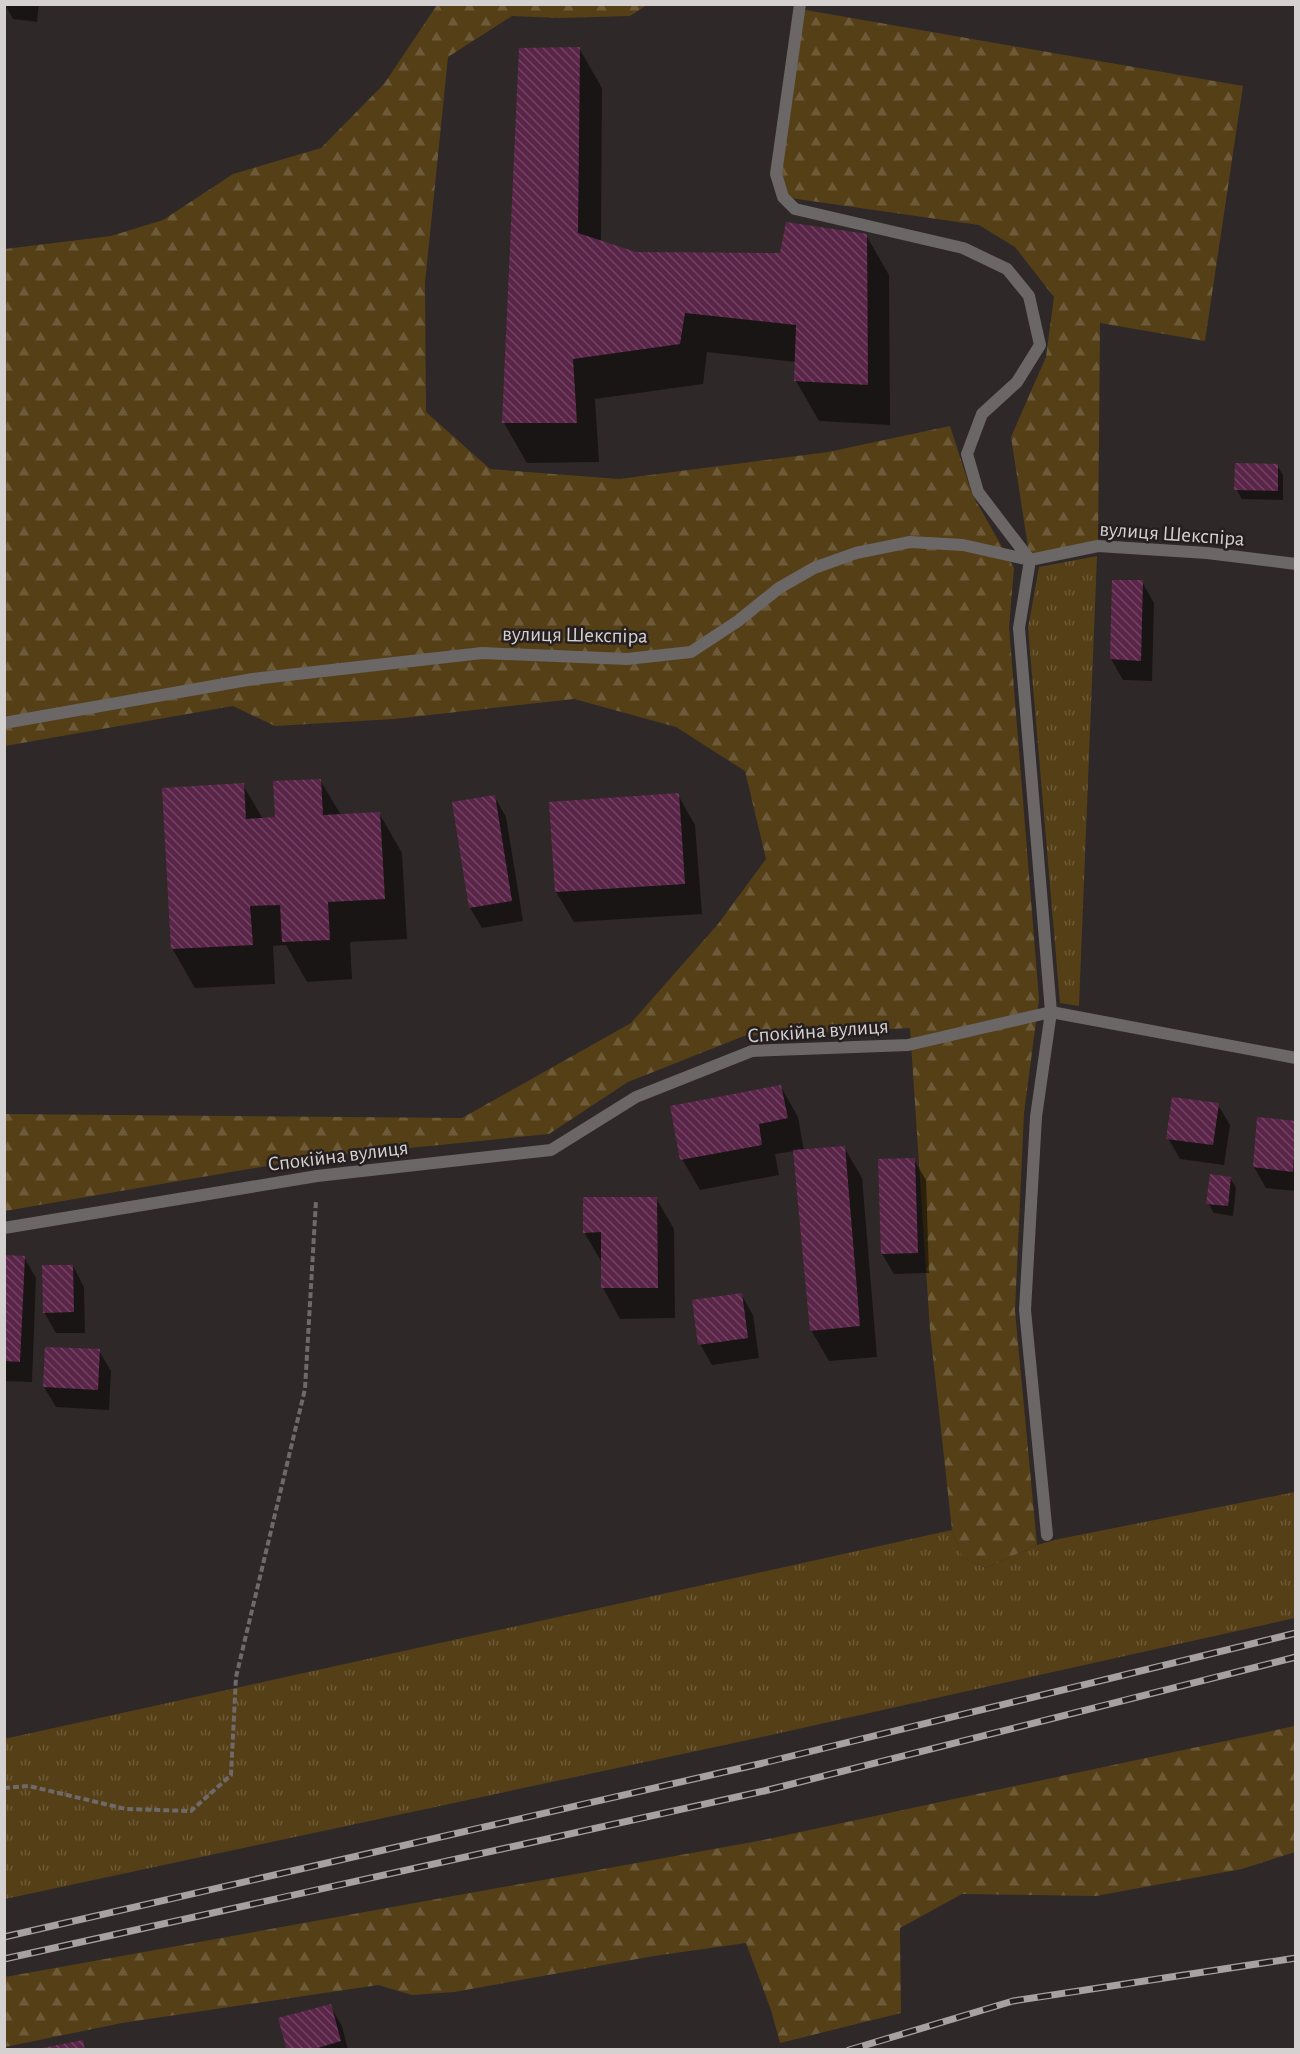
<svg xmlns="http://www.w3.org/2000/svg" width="1300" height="2054" font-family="'Alegreya Sans',sans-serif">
<defs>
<pattern id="grass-tufts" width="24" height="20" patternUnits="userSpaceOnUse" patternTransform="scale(1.5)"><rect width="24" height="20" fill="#553f17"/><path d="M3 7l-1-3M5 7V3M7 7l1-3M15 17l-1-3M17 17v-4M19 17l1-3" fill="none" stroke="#6d5a38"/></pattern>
<pattern id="forest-firs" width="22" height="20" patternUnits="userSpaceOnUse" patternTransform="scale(1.5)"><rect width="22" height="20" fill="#553f17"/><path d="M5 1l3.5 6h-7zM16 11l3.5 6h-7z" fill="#6d5a38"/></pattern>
<pattern id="building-back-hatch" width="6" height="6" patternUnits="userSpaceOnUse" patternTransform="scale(1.5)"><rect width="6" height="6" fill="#5a2548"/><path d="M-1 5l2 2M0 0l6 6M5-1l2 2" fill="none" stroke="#714461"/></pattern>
</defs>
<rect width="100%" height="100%" fill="#2f2829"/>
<path fill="url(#grass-tufts)" d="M1097 556 1079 1006 1060 1003 1028 628 1039 567Z
M1295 1492V1618L748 1740 5 1899 4 1739 952 1530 963 1558 986 1568 1037 1545 1059 1539Z"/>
<path fill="url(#forest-firs)" d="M437 5H647L630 16 559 18 512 16 448 57 425 283 426 412 490 469 619 479 828 452 950 426 972 494 1014 568 1009 627 1039 999 1024 1113 1015 1311 1037 1545 986 1568 963 1558 952 1530 930 1330 910 1028 744 1036 628 1082 549 1134 319 1157 5 1211V1114L462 1118 631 1023 718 924 766 859 745 771 676 727 574 699 394 719 275 726 233 706 5 746V249L111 236 163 220 233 174 321 148 384 84Z
M800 9 1243 86 1205 341 1100 323 1098 546 1030 560 1011 437 1046 357 1054 297 1015 247 979 225 783 197 776 174Z
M1295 1726V1852L1242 1869 1096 1896 962 1894 900 1928 901 2013 780 2043 771 2010 746 1943 654 1956 454 1992 412 1995 378 1985 122 2023 5 2047V1977L758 1841Z"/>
<path fill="#0007" d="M5 4H39L37 22 13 19Z
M579 48 602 88 601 242 636 254 782 255 866 235 889 275 890 425 819 421 796 381V362L707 352 703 384 595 399 599 462 527 463 504 423Z
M1277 465 1283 475V500L1242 499 1236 489Z
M1142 582 1154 603 1152 681 1123 680 1111 659Z
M320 780 341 815 379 813 402 853 407 939 350 942 352 979 307 982 286 945 273 946 275 984 195 988 172 948 243 785 263 819H277Z
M678 795 695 825 702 914 574 922 556 892Z
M494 796 506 817 523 921 482 928 470 908Z
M781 1087 798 1117 804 1151 844 1147 862 1178 877 1357 829 1361 811 1330 795 1151 775 1154 779 1175 700 1190 682 1159Z
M1218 1105 1230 1125 1224 1165 1180 1159 1168 1138Z
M1296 1123V1191L1266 1188 1254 1167Z
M914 1160 926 1180 929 1273 894 1274 882 1254Z
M1230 1178 1236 1188 1233 1216 1214 1213 1208 1203Z
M656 1198 674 1229 675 1318 620 1319 603 1288 602 1263 584 1232Z
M4 1256 24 1257 36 1278 32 1382 4 1381Z
M73 1266 84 1287 85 1333H56L44 1312Z
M741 1294 753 1315 759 1358 712 1365 700 1344Z
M99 1351 111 1371 109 1410 56 1407 44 1387Z
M330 2006 342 2026 348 2050H288Z"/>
<path fill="url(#building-back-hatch)" d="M580 47 578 233 636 252 780 253 786 222 867 234 868 385 794 381 796 325 685 313 680 344 573 359 577 423H502L519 48Z
M1235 463 1278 464V491L1234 490Z
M1112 580H1143L1141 661 1110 659Z
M321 779 323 815 380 812 385 899 328 902 330 940 282 942 280 905 250 906 253 945 171 949 162 788 244 783 246 819 275 817 273 781Z
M679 793 685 884 555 892 549 802Z
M495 795 512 901 469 908 452 802Z
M781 1085 788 1118 759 1124 762 1145 680 1160 670 1106Z
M1172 1097 1219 1103 1213 1145 1166 1139Z
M1257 1117 1296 1121 1293 1172 1253 1167Z
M845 1146 860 1326 810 1331 793 1150Z
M915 1158 918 1253 881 1254 878 1159Z
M1210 1174 1231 1177 1228 1206 1206 1204Z
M583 1197H657L658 1288H601V1232L583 1233Z
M4 1255 25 1256 20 1362 4 1361Z
M42 1265H73L74 1312 43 1313Z
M742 1293 748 1338 698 1345 692 1300Z
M45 1347 100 1349 98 1390 43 1387Z
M331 2004 341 2041 311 2050H287L278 2018Z
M83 2040 85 2050H42V2048Z"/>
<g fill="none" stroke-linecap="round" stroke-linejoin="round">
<path stroke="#6f6969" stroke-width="4" stroke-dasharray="6 3" stroke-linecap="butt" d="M4 1788 29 1786 126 1809 191 1811 231 1775 236 1677 305 1389 316 1201"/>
<path stroke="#6a6766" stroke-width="12" d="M1047 1535 1025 1310 1036 1117 1051 1012"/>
<path stroke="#6a6766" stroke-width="12" d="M800 4 776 174 783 197 795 209 963 248 1007 269 1029 296 1040 345 1017 382 982 414 967 454 978 492 1030 560 1019 628 1051 1012
M4 723 253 679 482 653 627 659 691 652 738 621 779 588 814 568 856 553 910 542 963 545 1030 560 1098 546 1207 553 1296 564
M4 1228 317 1176 551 1150 636 1097 752 1051 908 1045 1051 1012 1296 1058"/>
<g stroke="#a7a1a2" stroke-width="7">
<path id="rail" d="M4 1937 759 1764 1296 1633
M4 1959 764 1791 1296 1657
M849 2050 1013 2001 1296 1958"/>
</g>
<use href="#rail" stroke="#251f1f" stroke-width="4.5" stroke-dasharray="14" stroke-linecap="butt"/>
</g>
<g text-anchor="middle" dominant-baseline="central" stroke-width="5" stroke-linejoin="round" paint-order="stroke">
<g font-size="21" fill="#d6d1d1" stroke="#251f1f">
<text transform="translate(1172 534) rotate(4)">вулиця Шекспіра</text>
<text transform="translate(575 635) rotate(1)">вулиця Шекспіра</text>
<text transform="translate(818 1031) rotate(-4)">Спокійна вулиця</text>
<text transform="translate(338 1156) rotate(-7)">Спокійна вулиця</text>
</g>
</g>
<rect width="1300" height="2054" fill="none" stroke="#d6d1d1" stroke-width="12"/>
</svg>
